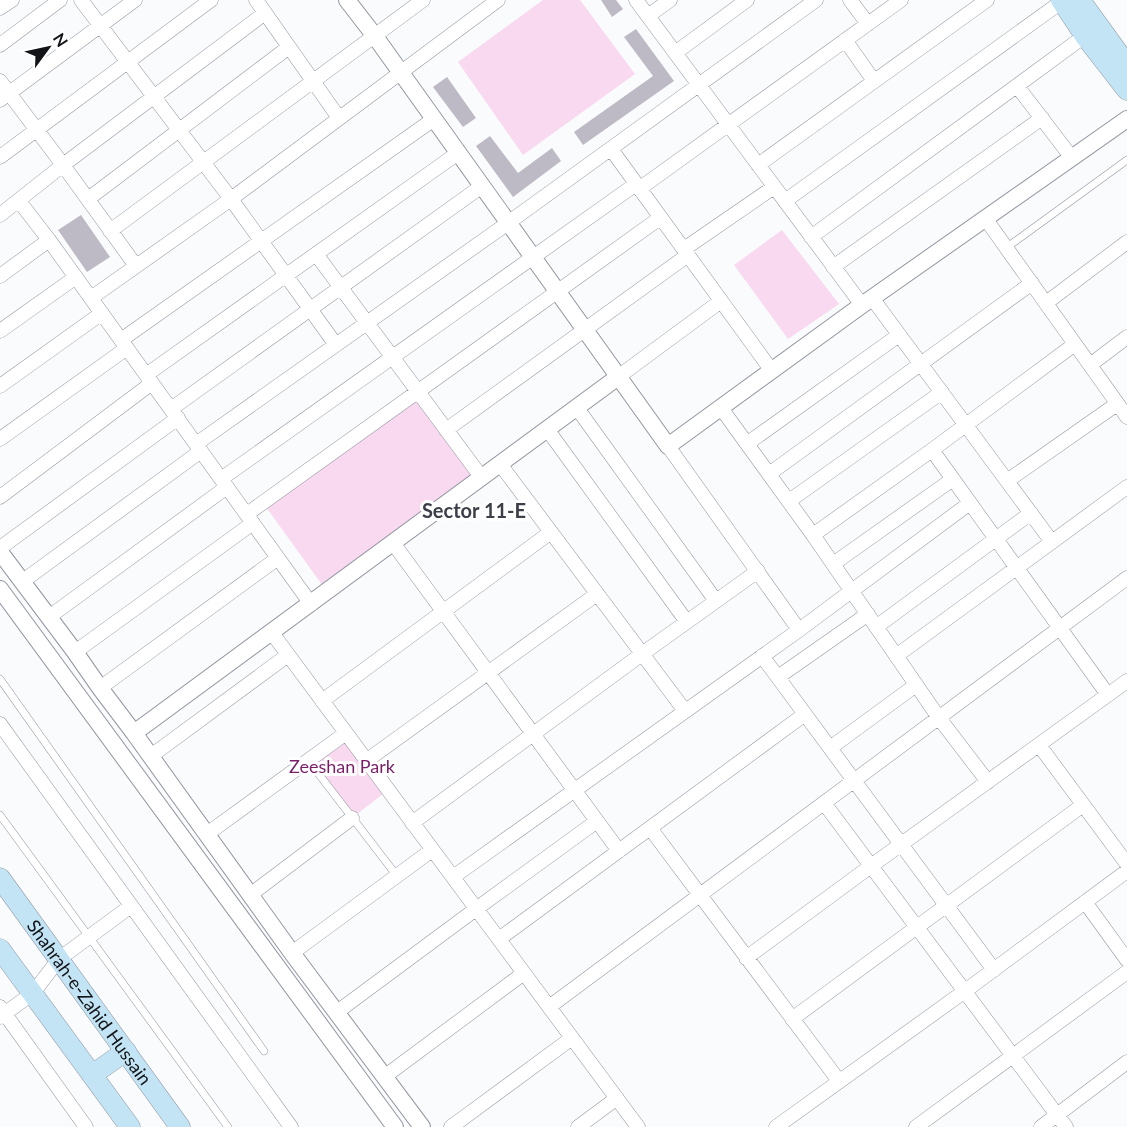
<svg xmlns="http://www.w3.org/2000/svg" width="1127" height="1127" font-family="Lato,sans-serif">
<rect width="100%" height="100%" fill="#fafbfd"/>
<path fill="#f8d9ef" d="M543 0H580L635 74 523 155 458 62Z
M782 230 839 304 788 339 734 265Z
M417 401 473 477 323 586 266 507Z
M346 733 388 790 352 818 308 760Z"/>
<path fill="#bebac5" d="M601 0H616L623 9 612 17Z
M636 29 674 81 583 145 574 132 653 76 624 37Z
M447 77 476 118 463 127 433 87Z
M490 136 518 173 552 148 561 161 513 197 476 146Z
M81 215 110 257 87 272 58 230Z"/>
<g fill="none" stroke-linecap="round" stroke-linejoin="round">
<g stroke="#9296a0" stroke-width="8">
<path id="service" d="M1006 248 1127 160
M0 679 264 1051
M308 760 397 876
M0 815 228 1127"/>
</g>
<g stroke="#9296a0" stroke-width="15">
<path id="minor" d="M81 0 231 199 336 345
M256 0 339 118
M636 0 862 305
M850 0 868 24
M0 8 12 0
M648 16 670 0
M845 40 874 81
M0 45 60 0
M675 53 747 0
M0 81 63 165 136 266
M1017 86 1072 158
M0 100 135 0
M611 149 772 371
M0 157 211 0
M758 165 987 0
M639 189 901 0
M88 199 289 47
M19 201 49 240 311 604
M785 201 1064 0
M0 215 63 165 265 13
M985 218 1127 417
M110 231 423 0
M811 237 1090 32
M684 249 774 187
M316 254 482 478
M833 267 1042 118
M0 276 49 240
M91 298 231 199 498 0
M872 298 1052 542
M1046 303 1127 242
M0 331 76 277
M121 340 434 119
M1090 365 1127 337
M146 375 458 153
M618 377 721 301
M0 386 102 313
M577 408 716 601
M721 408 813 535 939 718 988 782
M171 409 482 186
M547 429 687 622
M446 430 688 255
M0 439 127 348
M748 443 899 335
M196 444 508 223 816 0
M668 446 799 630
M932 450 1108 695
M500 464 685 711
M769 474 1032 283
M221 479 636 184
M1007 481 1117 404
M0 497 152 383
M789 501 942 392
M247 514 660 218
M813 535 932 450 1075 344
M393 543 619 851
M0 548 178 418
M833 564 953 479
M23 581 201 451
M49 617 227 487
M876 627 1031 513
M272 633 638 1127
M75 652 253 523
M762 656 994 970
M896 656 1127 487
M778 677 868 614
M100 688 278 558
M322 701 551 532
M0 724 291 1127
M1039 745 1127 864
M830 748 916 685
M151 756 288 655
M366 761 597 594
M824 803 1066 1127
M412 823 642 654 758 571
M650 828 839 1081
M207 834 346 733
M453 877 799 630 970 503
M250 895 352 818
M1085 902 1127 960
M499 939 805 714
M292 953 432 850
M746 958 871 866 1127 681
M0 1007 86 1127
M549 1007 1127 578
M337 1012 476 909 597 821
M0 1017 33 993 59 959 131 906
M792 1019 1083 805
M384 1077 524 973
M451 1127 572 1038
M578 1127 617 1098
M776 1127 965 991 1127 871
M916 1127 1127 972
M1041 1127 1127 1062"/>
</g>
<g stroke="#9296a0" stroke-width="18">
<path id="tertiary" d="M347 0 374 35 668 446 862 305 1127 119
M0 552 75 652 100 688 134 733 292 953 422 1127
M0 589 395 1127
M134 733 618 377"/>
</g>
<g stroke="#9296a0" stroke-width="21">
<g id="secondary">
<path d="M1061 0 1085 36 1127 90"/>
<path d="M1080 0 1127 65"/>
<path id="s1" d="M0 878 180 1127"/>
<path d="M0 949 130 1127"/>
<path d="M92 1075 126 1051"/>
</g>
</g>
<use href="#service" stroke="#fff" stroke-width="7"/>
<use href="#minor" stroke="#fff" stroke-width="14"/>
<use href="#tertiary" stroke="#fff" stroke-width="16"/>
<use href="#secondary" stroke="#c3e4f4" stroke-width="20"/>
</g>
<g text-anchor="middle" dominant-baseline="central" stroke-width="6" stroke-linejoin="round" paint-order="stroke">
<g font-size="18" fill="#791f68" stroke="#fff">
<text x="342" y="766">Zeeshan Park</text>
</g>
<g font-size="18" fill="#131418" stroke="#fff">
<text stroke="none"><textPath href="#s1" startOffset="153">Shahrah-e-Zahid Hussain</textPath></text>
</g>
<g font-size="20" font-weight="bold" fill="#3c3f48" stroke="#fff">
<text x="474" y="510">Sector 11-E</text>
</g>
</g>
<g transform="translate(48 48) rotate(57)" stroke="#ffffff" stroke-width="4.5" paint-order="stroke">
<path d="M0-4.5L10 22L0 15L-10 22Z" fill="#131418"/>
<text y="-9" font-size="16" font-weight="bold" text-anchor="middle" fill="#131418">N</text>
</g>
</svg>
